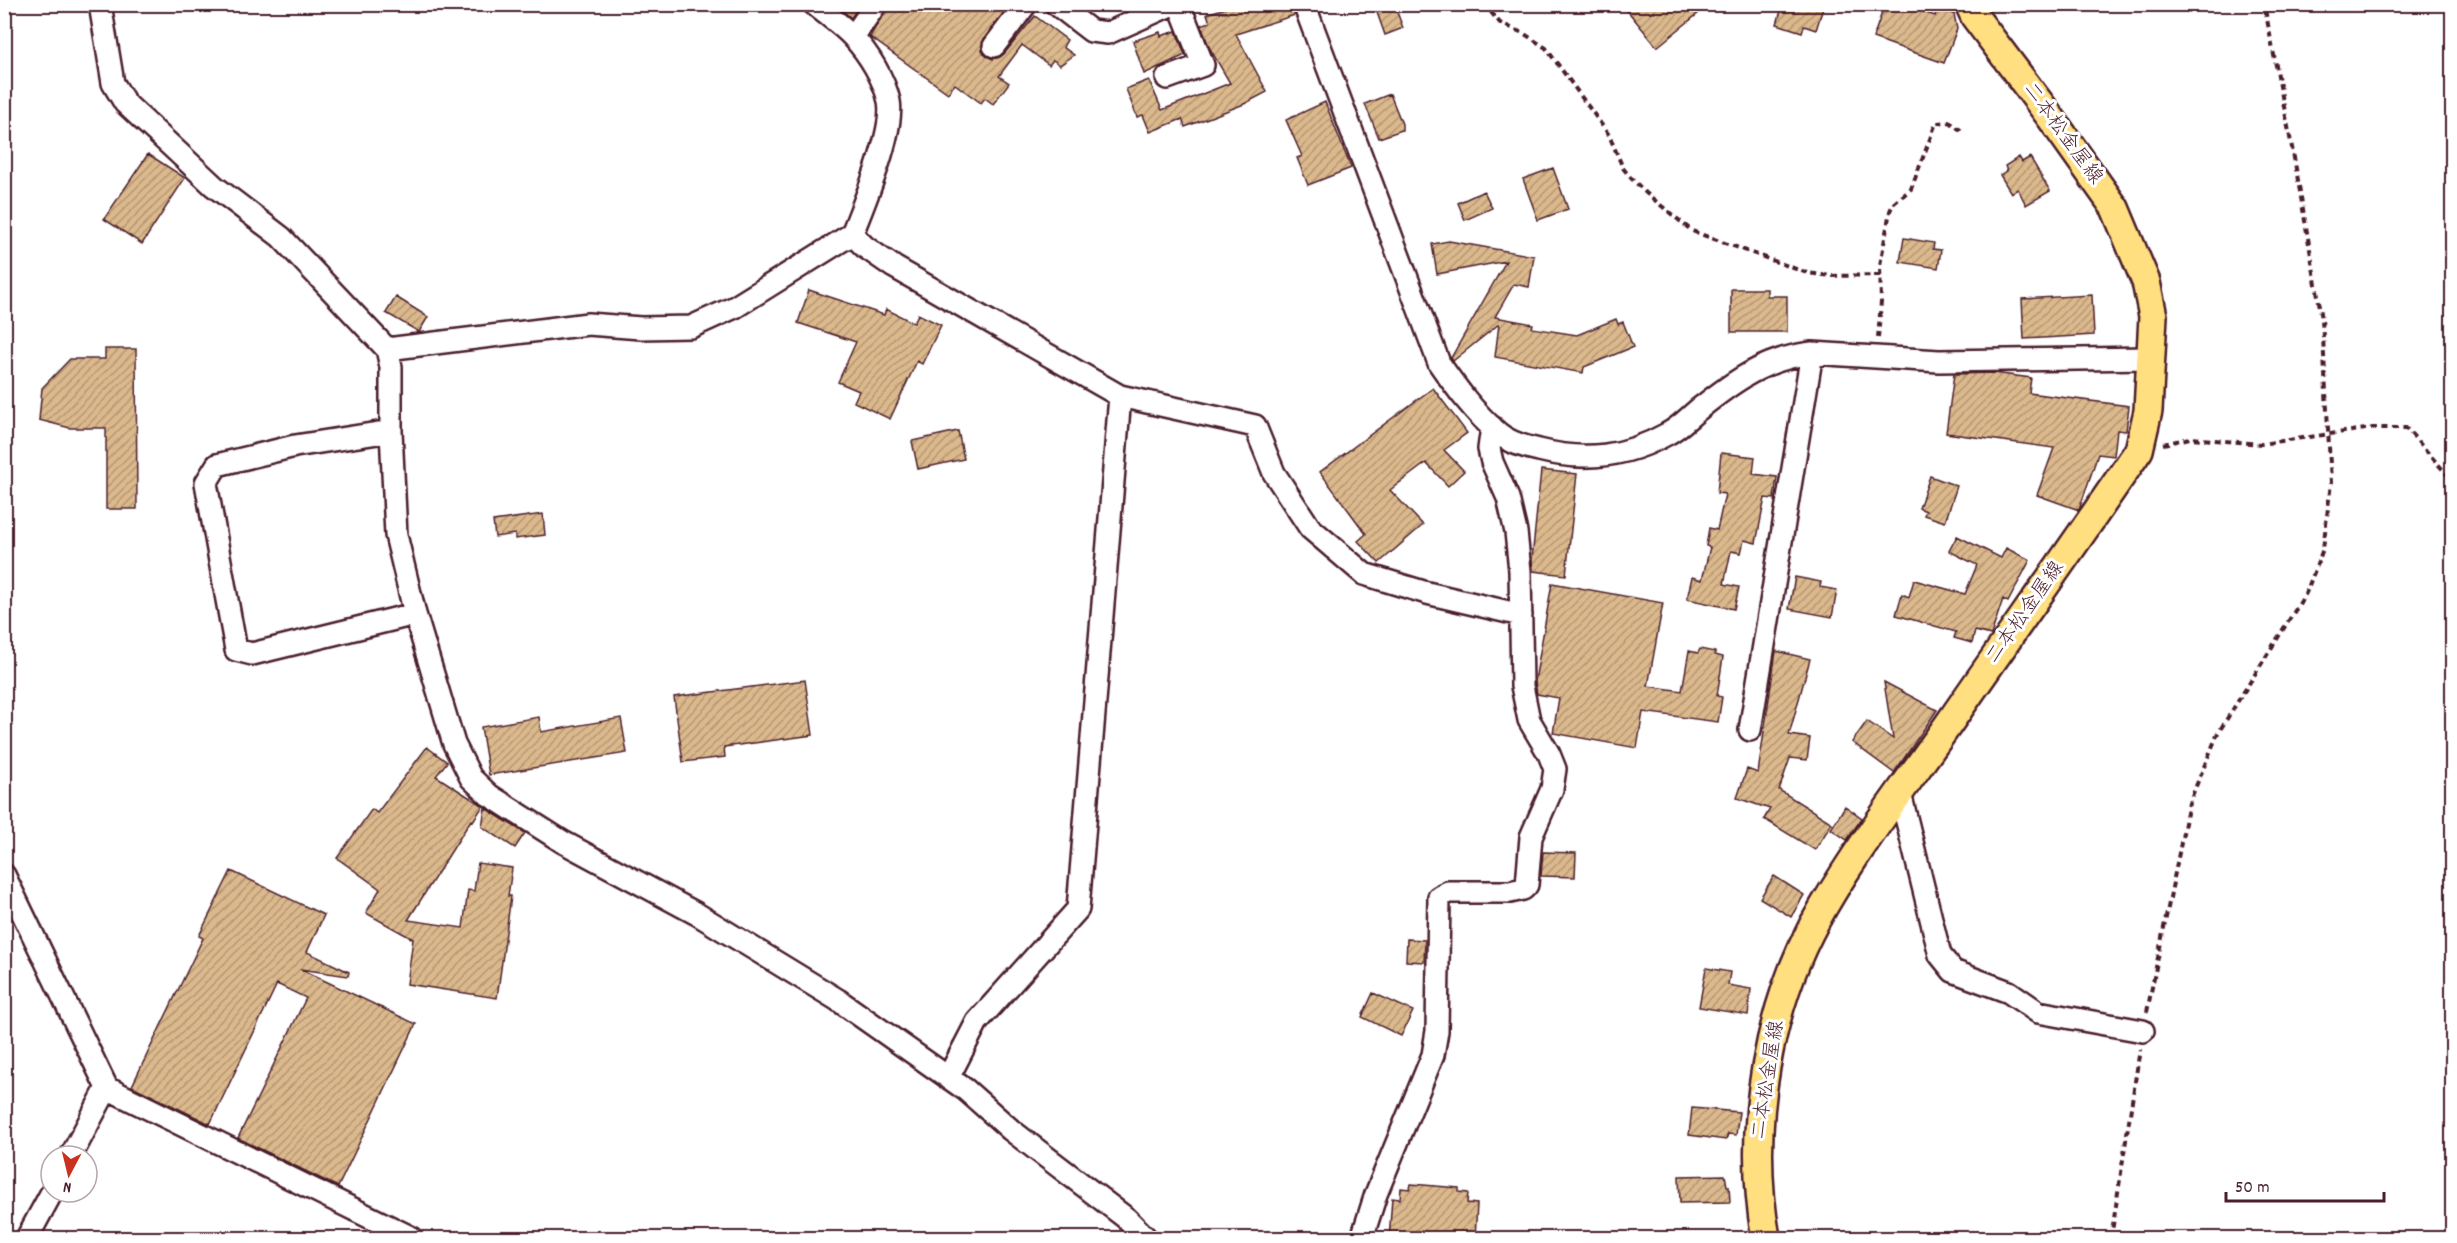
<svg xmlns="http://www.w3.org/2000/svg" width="2457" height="1243" font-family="Dekko,'Klee One',sans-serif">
<defs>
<pattern id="building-hatch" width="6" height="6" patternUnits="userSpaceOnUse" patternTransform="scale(1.5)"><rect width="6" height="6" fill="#dbb98d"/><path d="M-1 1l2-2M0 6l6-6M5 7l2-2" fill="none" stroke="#b49673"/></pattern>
</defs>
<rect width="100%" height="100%" fill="#fff"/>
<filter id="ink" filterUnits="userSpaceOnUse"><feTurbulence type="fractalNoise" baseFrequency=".0167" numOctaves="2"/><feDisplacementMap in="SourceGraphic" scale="12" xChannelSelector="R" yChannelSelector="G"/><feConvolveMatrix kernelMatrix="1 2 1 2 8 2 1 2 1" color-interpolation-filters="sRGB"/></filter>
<g filter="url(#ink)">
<path fill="url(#building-hatch)" stroke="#4a1f2b" stroke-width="1.5" d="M835 4H860L851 18Z
M889 4H1010L984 39 982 50 986 56 993 59 1004 54 1035 16 1067 40 1063 47 1074 55 1060 65 1053 60 1049 65 1022 45 999 76 1009 83 993 104 985 98 981 103 955 84 948 93 870 37Z
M1237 4H1292L1295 15 1236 34 1267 92 1244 104 1185 127 1182 119 1150 132 1143 115 1137 117 1126 89 1149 80 1162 110 1230 83 1209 47 1201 25 1210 22 1207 14Z
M1374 4H1394L1403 28 1385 35Z
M1622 4H1710L1657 47Z
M1783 4H1811L1823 8 1816 30 1804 26 1802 32 1777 24Z
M1885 4H1902L1935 16 1938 8 1954 14 1957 29 1944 63 1873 38Z
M1176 31 1185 55 1144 74 1133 41 1160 32 1161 36Z
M1390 94 1402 124V130L1379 138 1365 104Z
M1325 102 1351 168 1308 185 1297 158 1302 156 1286 120Z
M148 154 185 178 142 244 104 219Z
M2019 157 2022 162 2030 157 2050 191 2026 205 2018 189 2011 193 2000 175 2007 171 2005 166Z
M1553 168 1568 209 1538 220 1523 179Z
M1484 191 1492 208 1465 220 1458 203Z
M1904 238 1934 243 1933 249 1941 250 1938 268 1900 262Z
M1449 241 1534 256 1529 287 1514 284 1495 317 1533 324 1532 328 1577 335 1616 319 1618 324 1623 322 1633 347 1584 367 1583 373 1495 357 1499 324 1453 361 1451 358 1506 261 1437 274 1432 244Z
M1731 289H1767V296H1787V332H1731Z
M809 290 884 315 886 309 914 323 918 314 941 325 922 364 917 361 890 419 854 402 859 391 838 382 856 342 798 323Z
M2092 295 2094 335 2024 339 2022 299Z
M396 297 428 317 419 332 386 313Z
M105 349H136L137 509H106V428H70L39 420 42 388 70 359H105Z
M1994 373 2031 378 2029 393 2129 406 2126 431 2117 430 2114 456 2098 454 2079 510 2037 495 2054 448 1946 433 1954 374Z
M1433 388 1467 433 1444 450 1464 471 1448 486 1426 463 1390 490 1423 525 1379 563 1358 541 1366 534 1320 472Z
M958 431 964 459 918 469 912 441Z
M1721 453 1755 457 1753 474 1777 477 1774 499 1765 498 1756 543 1744 540 1741 553 1731 551 1724 584 1739 587 1734 609 1687 599 1692 577 1702 580 1710 547 1706 546 1709 528 1717 530 1725 494 1717 493Z
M1541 470 1577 474 1566 575 1533 571 1532 559Z
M1930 476 1957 486 1945 522 1924 515 1926 511 1919 508Z
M543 514 545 535 515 539V534L495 537 493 521Z
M1957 536 2001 558 2006 548 2030 560 2008 602 2003 599 1991 635 1975 631 1972 643 1954 638 1956 632 1896 615 1902 594 1909 597 1914 580 1965 594 1977 565 1949 551Z
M1795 577 1821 582 1820 587 1837 590 1832 617 1789 609Z
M1552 583 1663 603 1648 686 1682 691 1689 651 1698 653 1700 649 1715 652V655L1723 657 1717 696 1722 697 1718 722 1643 712 1637 748 1553 733 1559 698 1537 694 1535 681Z
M1776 651 1810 659 1789 735 1810 738 1807 760 1790 758 1779 790 1832 823 1815 850 1764 819 1770 809 1737 798 1747 769 1758 773Z
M805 680 813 735 724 747 725 757 683 762 674 697Z
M1884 682 1937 710 1894 773 1852 742 1867 721 1893 739Z
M539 717 541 732 621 718 627 753 489 775 481 727Z
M427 747 447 762 436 776 483 806 473 821 471 820 408 920 463 928 468 890 474 891 478 863 512 868 508 896H511L497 998 407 984 413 939 366 913 380 889 337 858 372 809 377 813Z
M1845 806 1862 818 1847 840 1831 829Z
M485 808 525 833 515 848 482 827Z
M1543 852 1576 853 1575 877 1541 876Z
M231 871 324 915 307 952 349 972 348 976 300 969 416 1024 338 1187 238 1138 306 998 277 984 210 1124 132 1086 203 938 199 936Z
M1774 876 1804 895 1791 917 1760 898Z
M1407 939 1425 940 1424 962 1406 961Z
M1706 968 1730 972 1728 985 1751 989 1748 1015 1699 1007Z
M1373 993 1413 1011 1401 1036 1362 1017Z
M1692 1108 1739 1112 1736 1135 1728 1134 1726 1140 1689 1135Z
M1725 1175 1727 1186H1729L1730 1202 1680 1203 1679 1176Z
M1411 1184 1459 1188V1192L1468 1193 1467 1203 1477 1204 1475 1239H1389L1392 1198 1400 1199 1401 1188 1410 1189Z"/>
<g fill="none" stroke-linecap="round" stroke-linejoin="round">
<g stroke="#4a1f2b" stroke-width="26">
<path id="minor" d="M100 4 113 83 125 103 214 186 281 237 387 349 588 324 641 328 691 327 735 307 852 234 865 247 894 267 1120 396 1255 426 1274 473 1310 528 1364 574 1427 593 1521 615
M814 4C827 15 842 25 853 37 869 54 884 79 889 101 895 131 863 205 852 234
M1056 4 1091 31 1108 33 1173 4
M1304 4 1439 363C1457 389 1474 412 1498 433 1510 443 1525 447 1539 450 1585 462 1626 457 1667 434 1679 428 1689 417 1699 409 1734 381 1766 358 1812 353L1939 361 2151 358
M853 37 876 4
M994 46 1026 4
M1167 78 1203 65 1179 4
M387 349 391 367V431L396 535 415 614 454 744 471 778 489 795 563 842 697 914 838 1000 966 1090 1011 1130 1126 1218 1146 1238
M391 431 295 446 217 465 206 483 236 650 252 654 415 614
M1750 730 1812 353
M1900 793 1940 955 1953 971 2009 992 2038 1012 2143 1031
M4 875 107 1088 412 1238
M948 1078 977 1022 1078 909 1120 396
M71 1156 107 1088
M27 1238 52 1192
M1362 1238 1376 1194 1433 1055 1437 1031 1439 897 1448 892H1510L1523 889 1527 885 1531 837 1552 789 1555 769 1549 754 1529 720 1522 686 1520 571 1516 532 1508 498 1492 462 1489 449 1492 427"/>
</g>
<g stroke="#4a1f2b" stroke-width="32">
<path id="major" d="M1766 1238C1746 1128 1767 1002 1824 906 1861 843 1908 782 1950 722 2013 631 2077 541 2139 450L2148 411 2153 316 2146 282 2115 208 2051 118 1975 17 1969 4"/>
</g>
<path stroke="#4a1f2b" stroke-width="4" stroke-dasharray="6 4.5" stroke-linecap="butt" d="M1484 4 1500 23 1523 33 1546 48 1609 135 1623 168 1630 177 1646 193 1692 231 1807 273 1832 276 1880 275
M1878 338 1881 302 1880 265 1890 211 1893 204 1911 189 1936 123 1950 122 1963 132
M2163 444 2190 438 2261 444 2372 428H2406L2452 480
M2147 1012 2189 803 2218 733 2306 593 2323 549 2331 483 2322 319 2295 163 2264 4
M2111 1238 2140 1049"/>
<use href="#minor" stroke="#fff" stroke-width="21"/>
<use href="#major" stroke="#ffdf80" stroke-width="27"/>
</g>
</g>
<g text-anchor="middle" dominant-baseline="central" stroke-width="6" stroke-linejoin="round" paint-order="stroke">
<g font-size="20" fill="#4a1f2b" stroke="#fff">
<text transform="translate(2062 134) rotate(54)">二本松金屋線</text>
<text transform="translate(2026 613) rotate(-55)">二本松金屋線</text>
<text transform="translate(1769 1080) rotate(-81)">二本松金屋線</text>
</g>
</g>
<rect width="2457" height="1243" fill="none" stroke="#fff" stroke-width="24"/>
<rect x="12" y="12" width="2433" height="1219" fill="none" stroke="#4a1f2b" stroke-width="2" filter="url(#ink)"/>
<g transform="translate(69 1174) rotate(187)"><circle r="28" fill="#ffffff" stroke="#b7a5aa" stroke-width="1.5"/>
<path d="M0-4.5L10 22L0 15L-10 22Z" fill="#c8321e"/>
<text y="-9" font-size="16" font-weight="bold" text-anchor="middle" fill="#4a1f2b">N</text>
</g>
<path d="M2226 1192v9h158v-9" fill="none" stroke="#4a1f2b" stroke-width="3"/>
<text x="2235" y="1192" font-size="18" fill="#4a1f2b" stroke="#ffffff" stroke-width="4.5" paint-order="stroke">50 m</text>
</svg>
